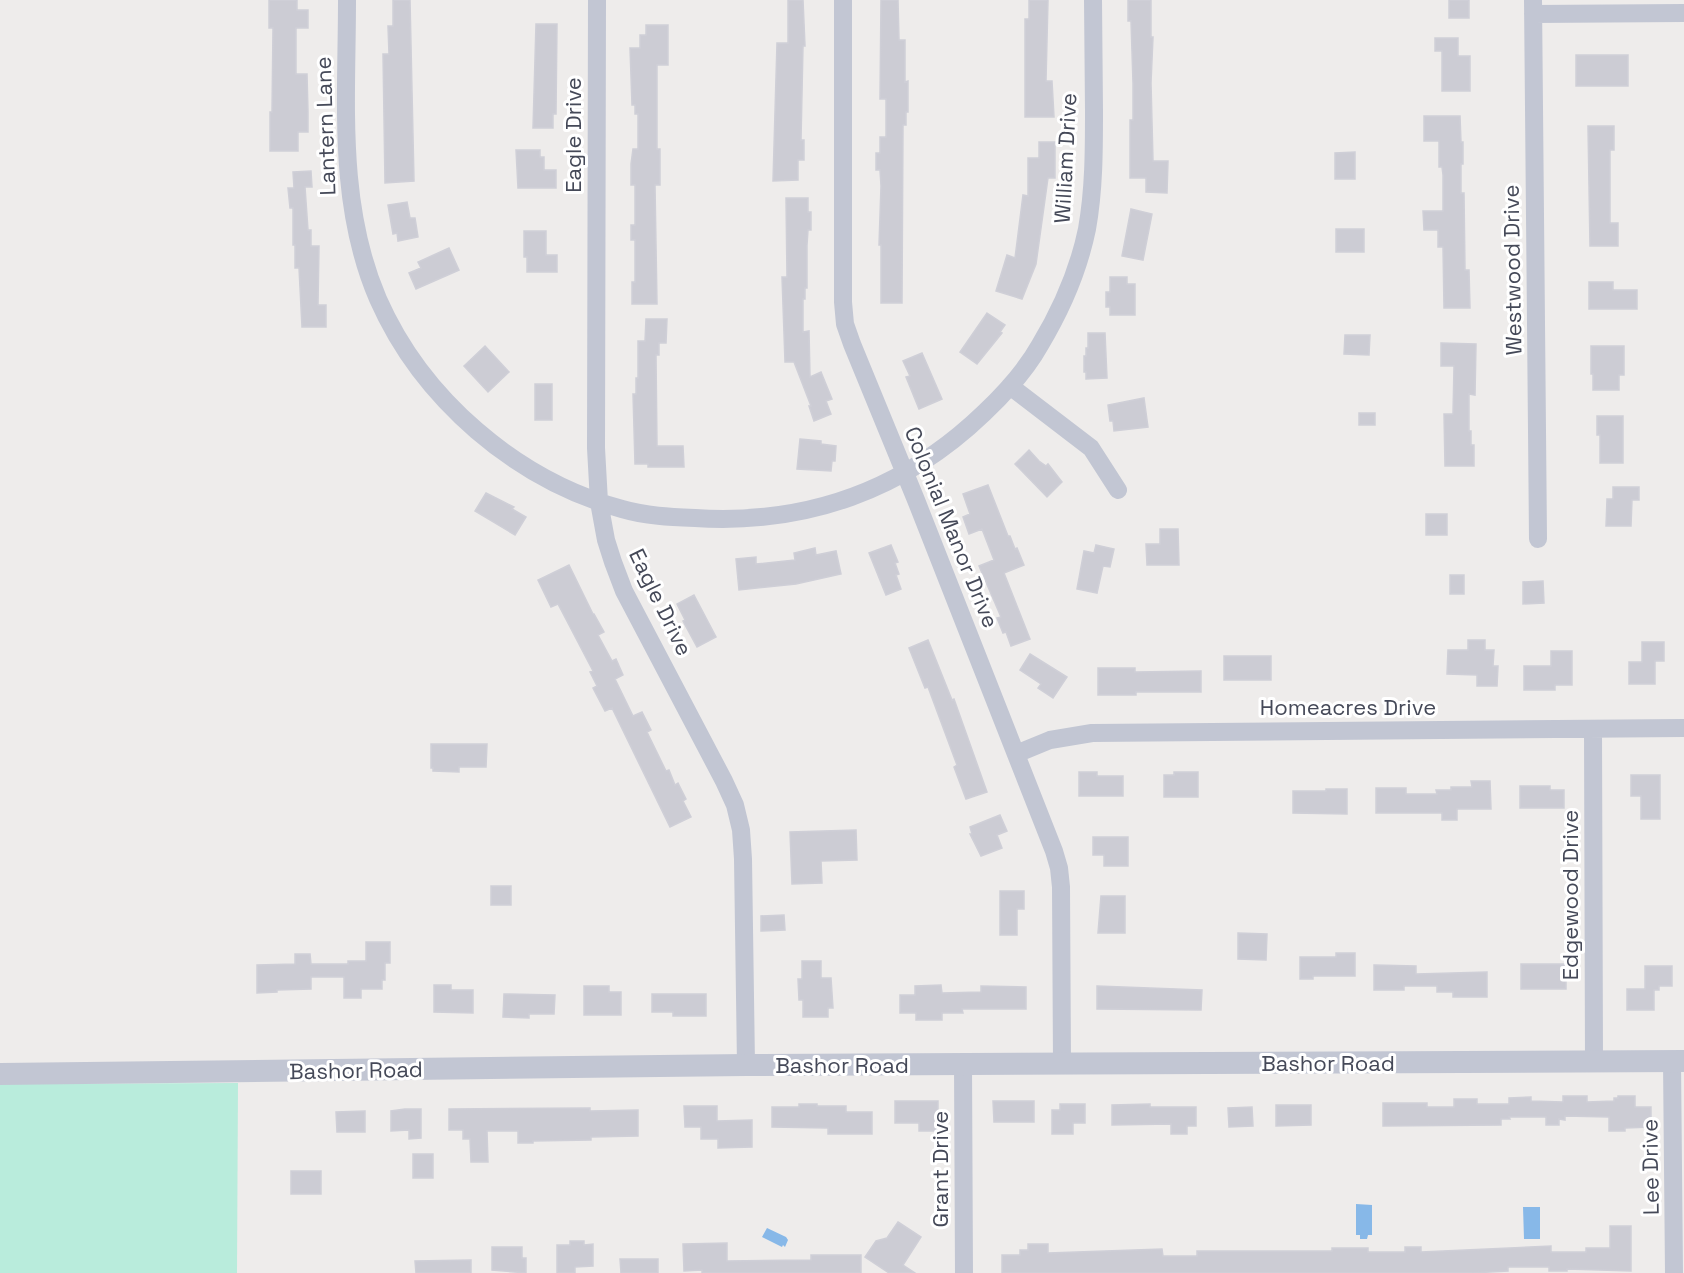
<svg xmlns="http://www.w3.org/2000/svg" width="1684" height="1273" font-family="'Space Grotesk',sans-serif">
<rect width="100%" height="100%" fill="#eeeceb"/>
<path fill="#b9ecdc" d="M238 1083 237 1273H0V1084Z"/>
<path fill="#87b8e8" d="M1356 1204 1372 1205V1235H1368L1367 1239H1360V1235H1356Z
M1523 1207H1540V1239H1524Z
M767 1228 786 1237 788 1240 785 1247 783 1245 782 1247 762 1237Z"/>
<path fill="#ccccd4" stroke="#cfcfd7" stroke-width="1.5" d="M269 0H297V10H308V28H296V74H307L308 112V132H298V151H270V112H272L273 28H269Z
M393 0H410L414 181 385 183 383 54H389L388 26H393Z
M788 0H803L805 46H803L801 140H804V160H798V180L773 181 777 43H788Z
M881 0H898L899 40H905V82L908 81V112H906V125H903L902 303H881V245H879L881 186 880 170H876V153H880V137H886V99H880Z
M1029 0H1048L1046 81H1052L1054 117H1025V19H1029Z
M1128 0H1151V37H1153L1151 83 1153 161H1168L1167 193 1146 192V178H1130V120H1133V83L1131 21H1128Z
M1449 0H1469V18H1449Z
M536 24H557L556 114H553V128H533Z
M646 25H668V65H657V149H660V185H655L657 304H632V282H635V240H631V225H635V185H631V164L633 149H638V114H635V105H632L630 48H640V35H646Z
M1435 38H1458V56H1470V91H1442V51H1435Z
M1576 55H1628V86H1576Z
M1424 116H1460L1461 142H1463V164H1461V193H1464L1465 270H1469L1470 308H1444L1443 247H1438V230H1424L1423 211H1443V175L1442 167H1439V141H1424Z
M1588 126H1614V150H1610V223H1618V246H1590Z
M1039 142H1055V178H1048L1036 264 1022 299 996 291 1007 255 1015 258 1023 195 1028 196V158H1039Z
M516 150H540V157H544V170H556V188H518Z
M1355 152V179H1335V153Z
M311 171 312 187H305L308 230H311V246H319L318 305H326V327H302L299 268H295V245H293V208H290L288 188H294L293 172Z
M786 198H808V212H811V230H808L807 245V288H805V299H803V332L809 331 810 377 821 372 832 399 826 401 831 414 814 421 809 406H811L794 362H785L782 277H787Z
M407 202 410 218H415L418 237 398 241 397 233 393 234 388 205Z
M1131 209 1152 214 1143 260 1122 256Z
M1336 229H1364V252H1336Z
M524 231H546V255H557V272H527V257H524Z
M449 248 459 270 416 289 409 273 421 268 418 262Z
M1110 277H1127V284H1135V315H1110V307H1106V292H1110Z
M1589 282H1613V290H1637V309H1589Z
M987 313 1005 325 1000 332 1002 333 977 364 960 352Z
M646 319H667L666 343H659V355H656L657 446H683L684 467H648V464H635L633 394H636V378H638V341H645Z
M1088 333H1105L1107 378 1086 379V372H1084V356H1086V348H1088Z
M1345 335H1370L1369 355 1344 354Z
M1441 343 1476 344 1475 395 1469 394V431H1471V445H1474V466H1445L1444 414H1453L1454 366H1441Z
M485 346 509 372 488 392 464 366Z
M1591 346H1624V375H1619V390H1593V374H1591Z
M922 353 942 399 919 409 906 377 910 376 903 361Z
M535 384H552V420H535Z
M1144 398 1148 427 1114 431 1113 421H1110L1108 405Z
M1359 413H1375V425H1359Z
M1597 416H1623V463H1600V435H1597Z
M800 439 821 441V444L836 446 835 461H832L831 471 797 469Z
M1029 450 1039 461 1046 466 1048 464 1062 482 1047 497 1015 464Z
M988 485 1008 536H1010L1015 549 1017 548 1024 565 1004 573 1030 639 1011 646 1006 632 1003 633 997 618 1001 617 979 566 994 560 982 529 969 534 963 517 970 514 963 494Z
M1613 487H1639V500H1632L1631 526H1606L1607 499H1613Z
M486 493 514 507 512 509 526 517 515 535 475 511Z
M1426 514H1447V535H1426Z
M1160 529H1178L1179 565H1147L1146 544H1160Z
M891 545 898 562 895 563 899 574 896 575 901 589 886 595 869 553Z
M1096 545 1114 549 1110 567 1103 566 1097 593 1077 589 1084 551 1094 553Z
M815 548 816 555 836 551 841 574 796 584 739 590 736 559 756 557V564L795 560 794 553Z
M569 565 593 614H594L604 632 598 635 612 661 616 659 623 675 615 679 633 716 642 712 651 730 647 732 666 771 669 770 675 785 678 783 686 799 683 801 691 817 670 827 612 708 605 711 593 688 597 686 590 672 593 671 558 604 551 607 538 580Z
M1450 575H1464V594H1450Z
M1543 581 1544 603 1523 604V582Z
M694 595 716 637 697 647 683 621 685 620 677 604Z
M928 640 952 700 954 699 987 792 966 799 954 767 957 765 928 687 925 688 909 648Z
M1468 640H1485V650H1494L1493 666H1498L1497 686H1477V675L1447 674 1448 650H1468Z
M1642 642H1664V661H1655V684H1629V662H1642Z
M1551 651H1572V685H1555V690H1524V666H1551Z
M1030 654 1067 677 1053 698 1038 688 1041 684 1020 670Z
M1224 656H1271V680H1224Z
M1098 668H1135V672L1201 671V692H1136V695H1098Z
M431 744H487L486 767H459V772L433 771V768H431Z
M1079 772H1097V776H1123V796H1079Z
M1174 772H1198V797H1164V775H1174Z
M1631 775H1660V819H1641V796H1631Z
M1471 781H1490L1491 809H1457V820H1442V813H1376V788H1406V794H1437L1436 790H1451V787H1472Z
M1520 786H1550V790H1564V808H1520Z
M1326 789H1347V814L1293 813V791H1326Z
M1000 815 1007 831 997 835 1002 848 981 856 970 834H972L970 827Z
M856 830 857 860 821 861 822 883 792 884 790 832Z
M1093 837H1128V866H1104V855H1093Z
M491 886H511V905H491Z
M1000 891H1024V909H1017V935H1000Z
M1101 896H1125V933H1098Z
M784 915 785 930 761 931V916Z
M1238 933 1267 934 1266 960 1238 959Z
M366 942H390V963H385V980H382V989H361V998H344V977H311V989L277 990V992L257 993V965L295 964V954H310L311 964H348V961H366Z
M1336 953H1355V976H1313V979H1300V957H1336Z
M802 961H821V978H831L833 1008H828V1017H803V1000H799L798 979H802Z
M1521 964H1566V989H1521Z
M1374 965 1416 966V974L1487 972V997H1453V992H1437V986H1404V990H1374Z
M1645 966H1672V986H1659V990H1654V1010H1627V989H1645Z
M434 985H451V990H473V1013L434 1012Z
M941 985 942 993 981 992V986L1026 987V1009H962L963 1013H942V1020H916V1013H900V995H915V986Z
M584 986H609V992H621V1015H584Z
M1097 986 1202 990 1201 1010 1097 1009Z
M504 994 555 995 554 1014H529V1018L503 1017Z
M652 994H706V1016H673V1012H652Z
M1563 1096H1587V1102L1614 1101V1098H1618V1096H1635V1107H1651V1127L1625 1128V1131H1609V1117L1565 1116V1120L1559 1119V1125H1546V1117H1509L1510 1119H1501V1125L1383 1126V1103H1427V1107H1454V1099H1477V1104H1509V1098L1531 1097V1101L1563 1102Z
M895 1101H938V1131H919V1123H895Z
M993 1101H1034V1122H994Z
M799 1104H817V1106H846V1112H872V1134H828V1128L772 1127V1107H799Z
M1060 1104H1085V1123H1073V1134H1052V1110H1060Z
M1150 1104V1107H1196V1126H1187V1134H1171V1124L1112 1125V1105Z
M1276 1105H1311V1125L1276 1126Z
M684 1106H717V1121L752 1120V1147L718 1148V1139H701V1127H685Z
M1252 1107 1253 1126 1229 1127 1228 1108Z
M590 1108V1111L638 1110V1136L591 1137V1140L533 1141V1143H518V1131H487L488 1162H471L470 1139H463V1130H449V1109Z
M405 1109H421V1138L409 1139V1130L391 1131V1111Z
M365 1111V1132H337L336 1112Z
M413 1154H433V1178H413Z
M291 1171H321V1194H291Z
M898 1222 921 1237 903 1265 915 1273H889L865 1257 876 1241 887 1238Z
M1610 1226H1631V1271L1567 1269V1271H1549V1267H1508V1271L1472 1273H1002V1255H1020V1250H1028V1244H1048V1253L1162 1249 1163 1256H1197V1251H1332V1248H1368V1252H1405V1247H1421V1252L1551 1246V1252H1586V1248H1610Z
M570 1241H584V1245L593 1244V1266L575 1267V1273H557V1245H570Z
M727 1243V1261L811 1260V1255H861V1273H702V1270L684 1271 683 1244Z
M492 1247H522V1258H526V1273L492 1270Z
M620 1259H658V1273H621Z
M471 1260V1273H416L415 1261Z"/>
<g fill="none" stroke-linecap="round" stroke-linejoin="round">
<path stroke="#c2c6d3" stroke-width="18" d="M347 0C347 101 337 204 378 299 422 399 516 480 622 509 646 516 670 517 695 518 806 525 904 490 984 413 1005 393 1026 370 1040 345 1061 310 1079 268 1087 229 1094 190 1094 150 1094 111 1094 74 1093 37 1093 0
M597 0 596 448 599 502 606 540 613 562 624 591 724 781 735 805 741 830 743 859 746 1065
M843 0V302L845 324 852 344 916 500 1054 851 1059 868 1061 887 1062 1064
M1533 0 1538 539
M1533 14 1684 13
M1010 386 1091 448 1118 490
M1593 729 1594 1061
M1016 754 1050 740 1092 733 1684 728
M1672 1061 1674 1273
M963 1064 964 1273"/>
<path stroke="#c2c6d3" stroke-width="22" d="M0 1074 746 1065 1684 1061"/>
</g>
<g text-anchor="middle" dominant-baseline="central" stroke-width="6" stroke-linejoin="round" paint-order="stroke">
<g font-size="22" fill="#454958" stroke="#fff">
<text transform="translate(325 126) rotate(-92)">Lantern Lane</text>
<text transform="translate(573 135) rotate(-90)">Eagle Drive</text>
<text transform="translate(1065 158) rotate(-87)">William Drive</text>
<text transform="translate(1512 270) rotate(-91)">Westwood Drive</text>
<text transform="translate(952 527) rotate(68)">Colonial Manor Drive</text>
<text transform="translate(661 602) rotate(64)">Eagle Drive</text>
<text x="1348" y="707">Homeacres Drive</text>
<text transform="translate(1570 895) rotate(-90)">Edgewood Drive</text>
<text x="1328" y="1063">Bashor Road</text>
<text x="842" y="1065">Bashor Road</text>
<text transform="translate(356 1070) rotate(-1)">Bashor Road</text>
<text transform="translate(1650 1167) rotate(-91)">Lee Drive</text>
<text transform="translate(940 1169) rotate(-90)">Grant Drive</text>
</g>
</g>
</svg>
